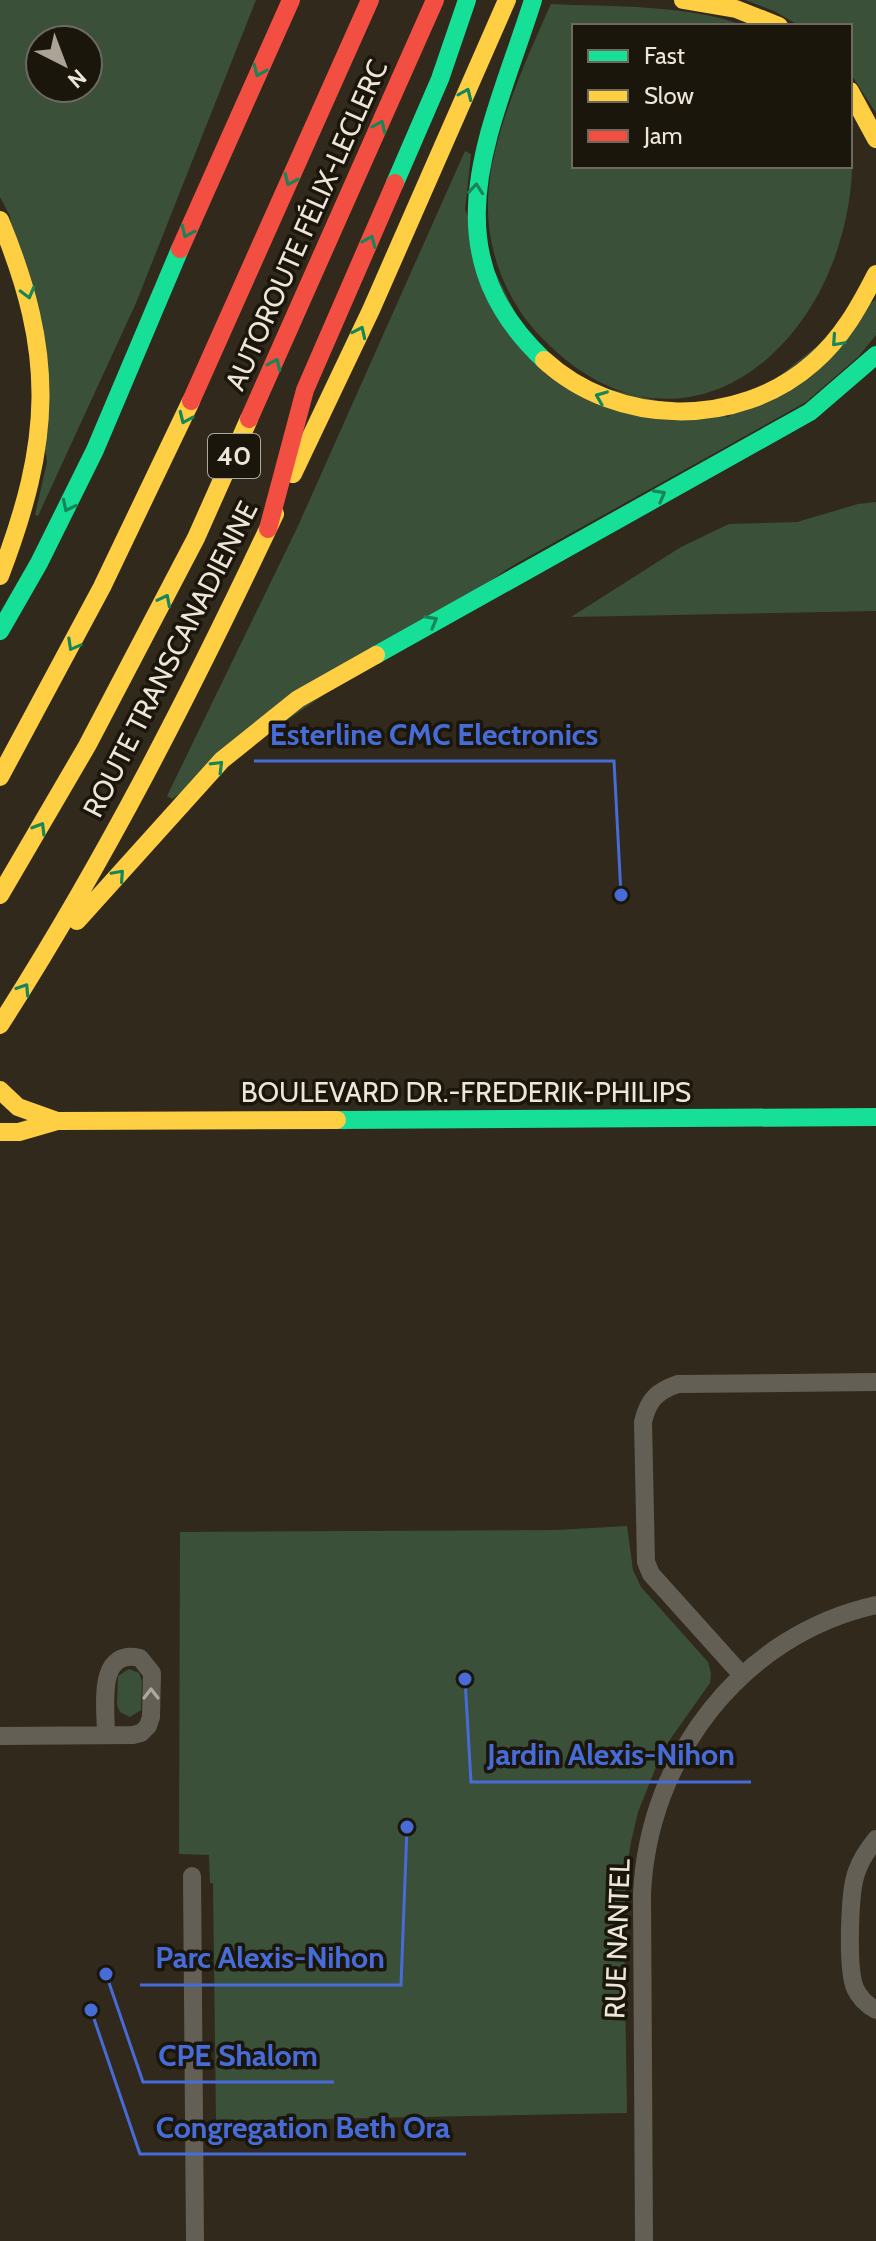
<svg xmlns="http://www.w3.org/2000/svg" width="876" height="2241" font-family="Cabin,sans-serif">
<rect width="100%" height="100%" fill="#31291c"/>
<path fill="#3b5039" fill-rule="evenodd" d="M0 0H256L136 303 38 516 35 515 47 462 10 216 0 197ZM40 40H88V88H40Z
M745 0H876V113L850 73V26H800L774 11Z
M551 4C612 7 688 4 745 26H574V166H850V116C876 319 694 497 541 337 506 301 486 250 488 199 490 138 526 60 551 4Z
M465 151 471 154 465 210 545 374 728 417 876 299V335L859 356 806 402 512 566 172 799 167 796 298 526Z
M876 502V611L571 617 681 547 729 524 797 522 858 504Z
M627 1526 633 1570 641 1587 708 1662 711 1673 710 1683 671 1738 658 1762 638 1812 631 1842 627 1867 624 1922 627 2113 216 2121 213 1883H210L209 1855 179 1854 180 1532 556 1530Z
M129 1669 139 1673 142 1681 141 1710 130 1717 120 1712 117 1705 118 1676Z"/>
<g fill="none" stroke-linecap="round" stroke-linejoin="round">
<path stroke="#635f55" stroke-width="18" d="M741 1674 651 1574 646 1562 643 1422C648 1400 657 1391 678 1384L876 1382
M0 1736 133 1735 141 1733 148 1726 151 1717 152 1673 140 1658C96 1648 106 1707 106 1735
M876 1839C868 1849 861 1859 857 1871 849 1890 847 1969 855 1988 859 1997 867 2005 876 2010
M192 1876 195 2241
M644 2241 642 1894C648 1758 741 1635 876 1605"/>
<path stroke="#16e098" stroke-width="18" d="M533 0C492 130 425 248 544 360
M395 183 440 79 467 0
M0 631 39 563 95 450 180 249
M376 655 810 412 876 355
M337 1120 876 1117"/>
<path stroke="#ffcf43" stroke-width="18" d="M683 0 736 9 779 26
M850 91 876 139
M0 220C56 355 52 440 0 576
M544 360C617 427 738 429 813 363 842 338 859 307 876 274
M293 474 371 310 507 0
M0 777 102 587 191 401
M0 895 87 746 196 538 249 419
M77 921 222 760 298 699 376 655
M0 1025C105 861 192 690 275 514
M0 1090 18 1107 57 1121
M0 1132H19L57 1121 337 1120"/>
<path stroke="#f24e42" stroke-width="18" d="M180 249 291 0
M191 401 370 0
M249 419 435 0
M268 529 305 390 395 183"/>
</g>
<defs><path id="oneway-chevron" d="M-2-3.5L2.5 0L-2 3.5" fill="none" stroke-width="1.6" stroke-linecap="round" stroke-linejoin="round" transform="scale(2)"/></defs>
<g stroke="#188559">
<use href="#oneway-chevron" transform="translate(259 71) rotate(114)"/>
<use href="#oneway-chevron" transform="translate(466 94) rotate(-66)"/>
<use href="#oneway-chevron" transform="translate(380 126) rotate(-66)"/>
<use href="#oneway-chevron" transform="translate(290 180) rotate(114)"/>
<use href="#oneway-chevron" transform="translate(476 189) rotate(-85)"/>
<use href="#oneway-chevron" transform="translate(187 232) rotate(114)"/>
<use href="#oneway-chevron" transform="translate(370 241) rotate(-67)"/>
<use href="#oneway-chevron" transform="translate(28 293) rotate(75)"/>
<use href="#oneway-chevron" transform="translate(360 332) rotate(-65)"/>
<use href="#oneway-chevron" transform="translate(837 341) rotate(132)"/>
<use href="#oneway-chevron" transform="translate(275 364) rotate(-66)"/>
<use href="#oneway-chevron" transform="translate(601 397) rotate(-158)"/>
<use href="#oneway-chevron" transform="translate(185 418) rotate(114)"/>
<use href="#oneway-chevron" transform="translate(660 495) rotate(-29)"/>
<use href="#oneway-chevron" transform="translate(68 506) rotate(116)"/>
<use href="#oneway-chevron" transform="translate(165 600) rotate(-63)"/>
<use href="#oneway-chevron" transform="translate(432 621) rotate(-29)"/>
<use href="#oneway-chevron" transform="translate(73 645) rotate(119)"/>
<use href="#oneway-chevron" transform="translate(218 766) rotate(-45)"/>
<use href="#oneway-chevron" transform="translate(40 828) rotate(-59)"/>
<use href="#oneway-chevron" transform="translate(119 875) rotate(-48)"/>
<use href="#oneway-chevron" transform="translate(24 989) rotate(-57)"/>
</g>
<use stroke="#afa99c" href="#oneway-chevron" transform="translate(151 1694) rotate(-90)"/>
<g text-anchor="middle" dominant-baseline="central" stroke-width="7" stroke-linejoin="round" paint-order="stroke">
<rect fill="#1b160b" stroke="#aea79a" stroke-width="2" x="208" y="434" width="52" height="44" rx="6"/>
<g font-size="26" font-weight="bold" fill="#ede5d7">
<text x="234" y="456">40</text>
</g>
<g font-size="28" fill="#ede5d7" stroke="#1b160b">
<text transform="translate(306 225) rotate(-66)">AUTOROUTE FÉLIX-LECLERC</text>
<text transform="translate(170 659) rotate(-63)">ROUTE TRANSCANADIENNE</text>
<text x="466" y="1092">BOULEVARD DR.-FREDERIK-PHILIPS</text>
<text transform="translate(617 1939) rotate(-88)">RUE NANTEL</text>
</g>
</g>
<path fill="none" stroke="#476cd8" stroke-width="3" d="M621 895L614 761H254M465 1679L471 1782H751M407 1827L401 1985H140M106 1974L143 2082H334M91 2010L140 2154H466"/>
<g fill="#476cd8" stroke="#1b160b" stroke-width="3">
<circle cx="621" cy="895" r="8"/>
<circle cx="465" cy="1679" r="8"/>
<circle cx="407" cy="1827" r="8"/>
<circle cx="106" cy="1974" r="8"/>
<circle cx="91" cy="2010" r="8"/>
</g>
<g font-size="30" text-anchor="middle" font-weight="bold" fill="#476cd8" stroke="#1b160b" stroke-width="7" stroke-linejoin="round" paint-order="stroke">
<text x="434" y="745">Esterline CMC Electronics</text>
<text x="611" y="1765">Jardin Alexis-Nihon</text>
<text x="270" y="1968">Parc Alexis-Nihon</text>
<text x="238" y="2066">CPE Shalom</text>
<text x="303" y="2138">Congregation Beth Ora</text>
</g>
<rect x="572" y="24" width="280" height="144" fill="#1b160b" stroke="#6f695d" stroke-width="2"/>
<rect x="588" y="50" width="40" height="12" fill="#16e098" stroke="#6f695d" stroke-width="2"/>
<text x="644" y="64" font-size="24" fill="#ede5d7">Fast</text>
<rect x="588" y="90" width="40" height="12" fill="#ffcf43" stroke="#6f695d" stroke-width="2"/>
<text x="644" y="104" font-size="24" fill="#ede5d7">Slow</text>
<rect x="588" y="130" width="40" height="12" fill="#f24e42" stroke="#6f695d" stroke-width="2"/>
<text x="644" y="144" font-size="24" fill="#ede5d7">Jam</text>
<g transform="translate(64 64) rotate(138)"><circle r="38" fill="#1b160b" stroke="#6f695d" stroke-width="2"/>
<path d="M0-6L14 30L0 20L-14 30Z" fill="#aba396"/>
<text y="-12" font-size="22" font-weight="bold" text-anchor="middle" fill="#ede5d7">N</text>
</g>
</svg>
